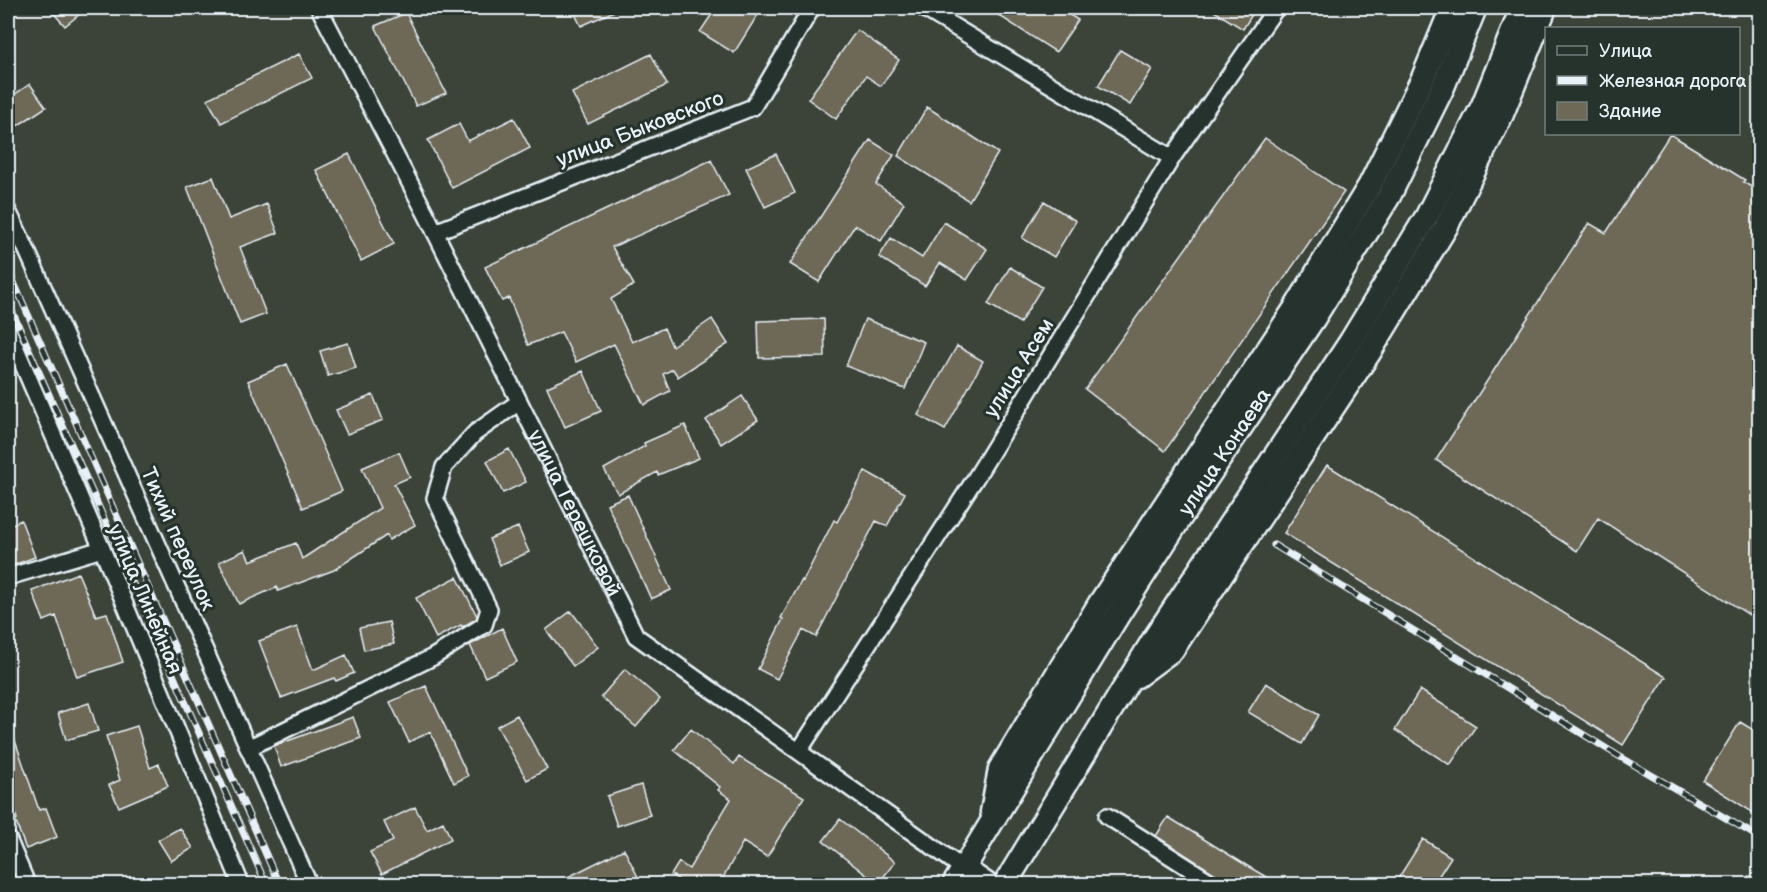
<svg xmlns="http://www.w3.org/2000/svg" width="1767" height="892" font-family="'Balsamiq Sans',sans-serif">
<rect width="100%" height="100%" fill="#3c4339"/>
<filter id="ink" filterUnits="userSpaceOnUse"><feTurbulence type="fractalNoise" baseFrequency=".0167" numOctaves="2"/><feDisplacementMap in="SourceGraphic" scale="12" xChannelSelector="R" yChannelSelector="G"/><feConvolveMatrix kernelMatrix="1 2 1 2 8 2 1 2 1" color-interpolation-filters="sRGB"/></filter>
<g filter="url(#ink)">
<path fill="#6e6856" stroke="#e8f1f8" stroke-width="1.5" d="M49 8H87L65 26Z
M572 8H621L581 26Z
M716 8H762L734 53 700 32Z
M987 8H1058L1078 20 1056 52Z
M1209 8H1256L1243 29Z
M406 13 446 93 416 106 375 26Z
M857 30 899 60 881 86 866 76 836 119 808 99Z
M1120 50 1152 69 1130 105 1098 86Z
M299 54 312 78 221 123 207 99Z
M651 54 667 85 588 124 572 93Z
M30 84 46 107 8 132V99Z
M927 107 998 153 969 201 898 156Z
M514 118 530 148 452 188 428 140 459 124 468 141Z
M1670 134 1745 180 1743 182 1760 192V622L1598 518 1577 551 1436 460 1589 223 1606 233Z
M1265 138 1344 192 1165 451 1085 389Z
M870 140 894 155 876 184 904 203 881 241 855 225 819 282 790 264Z
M349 154 394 244 361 261 316 170Z
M776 154 795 193 765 207 746 168Z
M711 160 729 195 612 247 634 285 611 299 632 342 664 328 672 346 712 319 728 344 678 377 673 369 663 374 670 391 644 405 614 344 576 362 561 332 528 345 509 298 502 301 485 267Z
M213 177 229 219 267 204 278 233 240 247 266 314 240 324 187 187Z
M1044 201 1076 221 1054 257 1022 238Z
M944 222 987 249 967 280 940 263 925 286 879 257 891 238 922 258Z
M1010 267 1042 287 1020 323 988 304Z
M824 319 825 357 759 358 758 321Z
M865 319 924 342 905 389 846 366Z
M348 343 356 368 328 376 320 351Z
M957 346 983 361 945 430 918 415Z
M287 364 342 491 303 508 248 381Z
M583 371 601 411 565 427 547 387Z
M373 395 383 420 347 434 336 410Z
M742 396 758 420 721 444 706 420Z
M685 425 699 458 658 475 657 472 618 494 604 469 645 446 644 443Z
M509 449 526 482 503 493 487 461Z
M399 452 410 477 394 484 415 525 389 540 387 535 334 570 278 591 277 587 239 604 219 562 245 550 250 561 296 543 302 559 380 508 362 468Z
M1327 465 1666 677 1623 745 1284 533Z
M865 471 905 493 887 526 876 521 816 637 803 630 777 679 758 669 783 619 781 618 802 580 803 581 834 520 837 522Z
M628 495 671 590 651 599 607 504Z
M21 520 35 557 8 567V526Z
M518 527 529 552 500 565 489 539Z
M78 573 96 616 107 613 123 662 77 677 56 616 44 621 32 591Z
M457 577 477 616 476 619 462 627 461 625 436 638 416 598Z
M571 611 598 647 573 666 546 630Z
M389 622 394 644 364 650 359 628Z
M297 627 313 670 346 655 354 673 336 681 334 678 281 698 259 641Z
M502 628 517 662 485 677 470 645Z
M625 669 660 699 636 727 601 697Z
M1266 683 1319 715 1302 744 1248 712Z
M426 686 468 776 454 783 430 732 409 742 390 702Z
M1420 690 1476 726 1450 765 1395 730Z
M89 703 98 731 66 740 58 713Z
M517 715 547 769 527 780 497 726Z
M353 717 361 738 281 767 274 746Z
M1740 722 1760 734V817L1703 781Z
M10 726 39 810 46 808 57 837 26 849 15 820 17 819 8 791V727Z
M137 726 150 768 159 764 168 786 119 807 109 785 120 780 106 736Z
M691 729 734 764 739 757 804 797 767 857 743 842 719 885H679L681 881 671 875 679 862 689 869 731 799 718 790 720 787 674 750Z
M641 785 650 815 617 826 607 796Z
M415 807 427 830 443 822 451 839 382 874 370 852 393 841 384 822Z
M1168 817 1249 867 1280 885H1232L1156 836Z
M840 819 895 862 878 884 823 841Z
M180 828 193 848 171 861 158 840Z
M1423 839 1451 857 1433 885H1394Z
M624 849 642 885H552Z"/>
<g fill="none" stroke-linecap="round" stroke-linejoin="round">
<g stroke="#e8f1f8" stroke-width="20">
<g id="street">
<path id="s1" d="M319 8 426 214 636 636 964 869"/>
<path d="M923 8 1172 158"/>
<path d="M8 211 24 244 309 884"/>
<path d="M435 232 753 107 812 8"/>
<path d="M8 330 102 549 241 884"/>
<path d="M8 577 102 549"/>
<path d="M248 748 433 657 484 625 489 609 435 498 444 467 475 433 519 402"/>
<path d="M799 751 975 479 1172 158 1276 8"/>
<path d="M1107 816 1214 884"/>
<path d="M8 839 27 884"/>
</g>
</g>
<g stroke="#e8f1f8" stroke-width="27">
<g id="secondary">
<path d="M1137 676 1172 650 1369 353 1446 227 1502 114 1545 8"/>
<path d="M992 812 1000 769 1100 603 1296 307 1370 185 1423 78 1452 8"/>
<path d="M964 869 986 884"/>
<path id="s2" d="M954 884 1118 615 1182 515 1314 318 1389 196 1443 87 1475 8"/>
<path d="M1005 884 1154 639 1351 341 1427 216 1483 105 1522 8"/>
</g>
</g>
<use href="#street" stroke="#26332d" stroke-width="15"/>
<use href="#secondary" stroke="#26332d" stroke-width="22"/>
<g stroke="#e8f1f8" stroke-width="7">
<path id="rail" d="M8 269 279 884
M8 302 266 884
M1274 545 1617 755 1760 838"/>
</g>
<use href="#rail" stroke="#26332d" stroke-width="4.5" stroke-dasharray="14" stroke-linecap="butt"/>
</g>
</g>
<g text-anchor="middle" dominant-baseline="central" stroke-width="6" stroke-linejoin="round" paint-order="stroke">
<g font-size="21" fill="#e8f1f8" stroke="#26332d">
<text transform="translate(640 129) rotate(-21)">улица Быковского</text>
<text transform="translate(1019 368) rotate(-58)">улица Асем</text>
<text stroke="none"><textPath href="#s2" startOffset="510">улица Конаева</textPath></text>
<text stroke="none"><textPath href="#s1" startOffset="566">улица Терешковой</textPath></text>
<text transform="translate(178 539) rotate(66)">Тихий переулок</text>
<text transform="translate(145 599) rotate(67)">улица Линейная</text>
</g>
</g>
<rect width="1767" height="892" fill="none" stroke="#26332d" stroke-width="30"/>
<rect x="15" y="15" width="1737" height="862" fill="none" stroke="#e8f1f8" stroke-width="2" filter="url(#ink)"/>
<rect x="1545" y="27" width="195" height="108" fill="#26332d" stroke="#747f7e" stroke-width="1.5"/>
<rect x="1557" y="46" width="30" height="9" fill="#26332d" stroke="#747f7e" stroke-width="1.5"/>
<text x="1599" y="57" font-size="18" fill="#e8f1f8">Улица</text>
<rect x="1557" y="76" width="30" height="9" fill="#e8f1f8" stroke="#747f7e" stroke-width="1.5"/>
<text x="1599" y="87" font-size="18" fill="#e8f1f8">Железная дорога</text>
<rect x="1557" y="102" width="30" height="18" fill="#6e6856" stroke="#747f7e" stroke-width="1.5"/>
<text x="1599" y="117" font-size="18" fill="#e8f1f8">Здание</text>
</svg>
